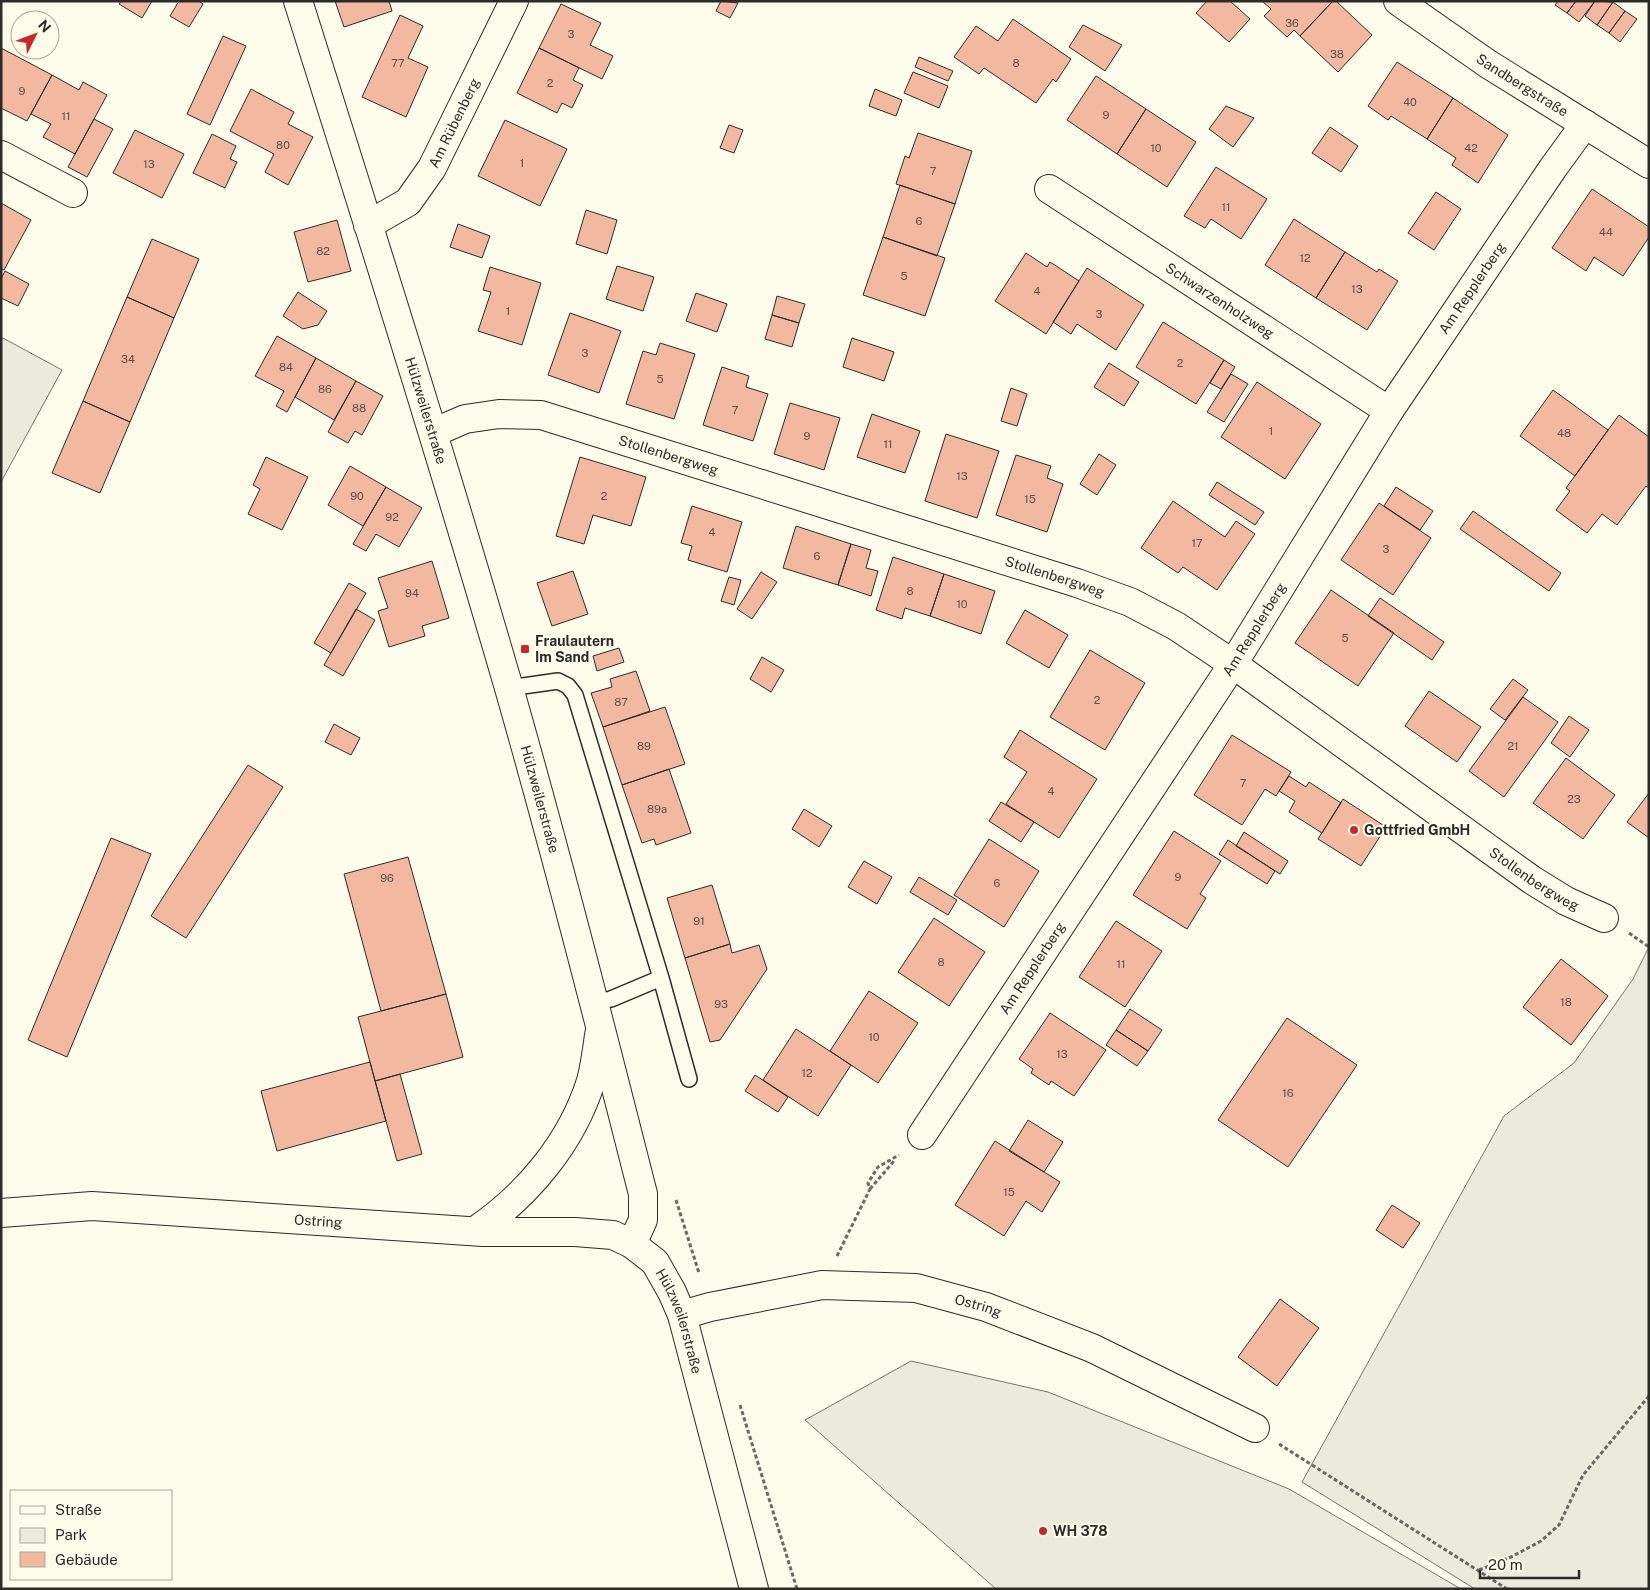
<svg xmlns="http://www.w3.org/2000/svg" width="1650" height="1590" font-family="'Public Sans',sans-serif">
<rect width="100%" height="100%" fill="#fdfbea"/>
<path fill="#ecebdb" stroke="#74746e" d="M1 337 62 370 1 482Z
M1649 947V1589H1475L1302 1482 1504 1116 1574 1063 1633 979Z
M911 1361 1048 1392 1289 1489 1461 1589H996L805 1420Z"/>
<path fill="#f2b8a0" stroke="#2b2b2b" d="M121 1H152L142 18 119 4Z
M179 1H199L203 4 189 27 170 16Z
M335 1H389L392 11 344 27Z
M721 1 738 3 730 18 716 11Z
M1207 1H1230L1250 19 1229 42 1196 13Z
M1262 1H1333L1300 36 1294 30 1287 37 1264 16 1271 9Z
M1333 1H1336L1372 35 1338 72 1300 36Z
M1558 1H1576L1567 13 1555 5Z
M1576 1H1595L1579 22 1567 13Z
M1595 1 1613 2 1597 25 1585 16Z
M1613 2 1625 11 1609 33 1597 25Z
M561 4 601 23 590 45 613 56 602 79 539 48Z
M1625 11 1637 19 1620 42 1609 33Z
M400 15 423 26 408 58 428 67 406 117 362 97Z
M1013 19 1071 59 1056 82 1053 79 1036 103 984 68 979 74 954 57 976 26 998 41Z
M1083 25 1122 45 1105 71 1069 47Z
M223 36 246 46 210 125 187 114Z
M1 48 52 75 27 121 1 108Z
M539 48 579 68 573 80 583 85 572 108 562 103 557 113 517 93Z
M919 57 953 71 948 81 915 67Z
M1397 62 1453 98 1427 139 1391 116 1388 120 1368 106Z
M913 72 948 86 939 108 904 93Z
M52 75 79 90 83 82 107 95 75 154 43 137 51 124 31 114Z
M1096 76 1146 109 1117 154 1067 120Z
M251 89 294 112 288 124 313 137 288 185 265 172 274 154 230 131Z
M875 89 902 100 896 116 869 106Z
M1453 98 1508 135 1478 183 1452 165 1456 158 1427 139Z
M1226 106 1254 118 1233 147 1209 129Z
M1146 109 1196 142 1167 187 1117 154Z
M94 119 113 129 87 177 68 167Z
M505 120 567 149 540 206 478 176Z
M729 125 743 130 734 153 720 148Z
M1330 127 1358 146 1341 172 1312 153Z
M135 130 184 154 162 198 113 173Z
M918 133 972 151 955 204 896 184 905 156 909 158Z
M212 134 236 146 230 159 237 162 225 188 193 173Z
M1216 167 1267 199 1241 239 1211 219 1205 228 1184 216Z
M900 185 955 204 937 256 883 237Z
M1592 189 1649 227V237L1623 276 1594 257 1586 271 1552 248Z
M1436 192 1461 209 1434 250 1408 233Z
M1 203 31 220 4 270 1 269Z
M586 210 617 220 607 254 576 244Z
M1294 219 1345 252 1316 298 1265 265Z
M337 220 351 271 308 282 294 232Z
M458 224 490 236 482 258 450 247Z
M883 237 945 258 925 316 863 295Z
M152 239 199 259 174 318 127 297Z
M1345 252 1377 272 1379 269 1398 281 1367 330 1316 298Z
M1026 253 1047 267 1050 262 1079 281 1046 334 995 301Z
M617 266 654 277 643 311 606 299Z
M490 267 541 283 522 345 478 331 491 292 483 290Z
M1087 268 1144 305 1116 350 1077 324 1071 334 1053 322Z
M5 271 29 284 18 306 1 298V279Z
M298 292 327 311 318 325 303 329 283 316Z
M696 293 727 304 717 332 686 321Z
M777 296 805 304 799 323 772 315Z
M127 297 174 318 130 422 83 401Z
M570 313 621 331 599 393 548 375Z
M772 315 799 323 792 347 765 339Z
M1163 322 1224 360 1196 404 1136 367Z
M277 336 316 358 287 412 276 406 284 391 255 376Z
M852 338 894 352 884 381 843 367Z
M660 343 695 354 674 419 626 404 643 351 656 355Z
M316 358 356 381 334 420 295 397Z
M1224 360 1235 367 1221 389 1210 383Z
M1109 363 1139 382 1124 406 1094 387Z
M722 367 749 376 746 387 768 394 753 441 703 425Z
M1231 374 1248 384 1224 422 1207 412Z
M356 381 383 396 362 435 355 431 348 443 328 432Z
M1257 382 1321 424 1285 479 1221 437Z
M1011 388 1027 394 1017 426 1001 421Z
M1553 390 1608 430 1575 476 1520 436Z
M83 401 130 422 100 493 52 473Z
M790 403 840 418 824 470 774 454Z
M872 414 920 431 905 473 857 457Z
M1619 415 1649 437V488L1646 486 1617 525 1602 514 1587 533 1556 510 1570 491 1566 488Z
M946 434 999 451 977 518 925 501Z
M1099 454 1116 465 1097 495 1080 484Z
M1016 455 1051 466 1047 478 1063 484 1047 532 996 515Z
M266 457 308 477 282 530 248 514 260 489 253 485Z
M580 457 646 477 631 526 593 515 584 544 556 536Z
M350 466 386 487 363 526 328 505Z
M1217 482 1264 512 1255 525 1209 495Z
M386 487 422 508 399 547 376 534 366 551 353 544Z
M1396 487 1433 511 1420 530 1384 506Z
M1173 501 1225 537 1236 521 1255 534 1217 590 1183 567 1178 573 1141 548Z
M1379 503 1431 538 1393 595 1341 560Z
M692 506 742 522 727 572 688 560 692 546 681 543Z
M1473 511 1561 573 1549 591 1460 529Z
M796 526 851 544 838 585 783 568Z
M851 544 871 550 866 568 878 571 871 596 838 585Z
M893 557 944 574 930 616 905 608 902 619 876 610Z
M432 561 449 618 422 626 425 636 389 647 378 611 388 608 378 578Z
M573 571 588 614 552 626 537 583Z
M761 572 777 582 752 619 737 609Z
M944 574 995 591 981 634 930 616Z
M729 577 741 580 734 605 721 601Z
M349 583 366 593 331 653 314 643Z
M1331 590 1394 633 1358 686 1295 643Z
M1380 598 1444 642 1432 660 1368 616Z
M356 609 375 620 343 676 324 665Z
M1025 610 1068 635 1049 668 1006 643Z
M619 648 624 662 597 671 593 656Z
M1090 650 1145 683 1105 750 1050 717Z
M762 657 784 670 771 692 750 679Z
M636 671 650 711 603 727 591 693 612 687 610 679Z
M1513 679 1528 690 1505 720 1490 709Z
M1429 691 1481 727 1457 762 1405 726Z
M1523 697 1558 722 1504 797 1469 771Z
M665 707 685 764 622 785 603 727Z
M1569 716 1589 730 1570 757 1551 743Z
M334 724 360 738 351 755 325 742Z
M1020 730 1097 779 1059 838 1006 804 1027 772 1004 757Z
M1232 735 1291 772 1276 796 1265 789 1242 825 1194 795Z
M1566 758 1615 795 1583 839 1533 803Z
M248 765 283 787 186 938 151 916Z
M669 769 691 833 656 845 654 839 642 843 622 785Z
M1289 776 1306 787 1309 782 1341 803 1322 833 1289 812 1295 801 1279 791Z
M1649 793V838L1627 822Z
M1343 799 1386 827 1361 866 1318 839Z
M1001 802 1034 822 1021 842 989 821Z
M804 809 832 826 819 847 792 829Z
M1174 831 1221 861 1200 894 1206 898 1187 929 1133 895Z
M1244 832 1288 861 1280 874 1236 846Z
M111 838 151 854 67 1057 28 1040Z
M989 839 1039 871 1004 927 954 895Z
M1228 840 1275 871 1267 884 1219 854Z
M408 857 446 994 381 1011 344 874Z
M864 861 892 877 877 904 848 887Z
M919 877 957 900 948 915 910 892Z
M712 885 730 944 685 958 667 898Z
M934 918 985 952 949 1006 898 972Z
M1116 921 1162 951 1125 1007 1079 977Z
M730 944 732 953 759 945 767 969 720 1040 710 1042 685 958Z
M1561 959 1608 996 1571 1045 1523 1007Z
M869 991 918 1023 878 1083 830 1051Z
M446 994 463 1057 375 1081 358 1017Z
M1130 1009 1162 1030 1148 1051 1116 1030Z
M1050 1013 1106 1050 1074 1096 1051 1081 1049 1085 1031 1073 1033 1069 1019 1059Z
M1287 1018 1357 1065 1288 1167 1218 1120Z
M796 1029 851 1065 818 1116 763 1080Z
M1116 1030 1148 1051 1137 1066 1106 1045Z
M370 1062 386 1121 277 1151 261 1091Z
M400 1074 422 1154 397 1161 375 1081Z
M755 1075 788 1097 778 1112 745 1091Z
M1028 1120 1063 1142 1044 1172 1009 1151Z
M995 1141 1060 1182 1042 1212 1026 1201 1004 1236 955 1205Z
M1392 1205 1420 1223 1403 1248 1376 1230Z
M1280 1299 1319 1328 1277 1386 1238 1357Z"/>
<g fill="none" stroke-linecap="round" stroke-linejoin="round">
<g stroke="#2b2b2b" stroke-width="18">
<path id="lane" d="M509 688 558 681 568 686 575 695 661 978 689 1079
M595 1002 611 999 661 978"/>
</g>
<g stroke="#2b2b2b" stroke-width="30">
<g id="street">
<path id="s1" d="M1398 1 1488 64 1649 164"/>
<path d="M1 155 73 193"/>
<path id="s2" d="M1049 189 1389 411"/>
<path id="s3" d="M368 225 408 202 432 168 514 1"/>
<path id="s4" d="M433 433 465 419 499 414 541 415 1077 583 1130 602 1176 626 1233 664 1532 880 1566 901 1604 918"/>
<path id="s5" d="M922 1135 1233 664 1389 411 1553 168 1585 124"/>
<path id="s6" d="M682 1315 710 1307 822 1285 916 1288 986 1307 1092 1348 1255 1428"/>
</g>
</g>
<g stroke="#2b2b2b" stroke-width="30">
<g id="secondary">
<path id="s7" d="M298 1C370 229 442 458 509 688 557 856 600 1025 643 1194V1220L632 1244"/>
<path id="s8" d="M1 1213 92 1206 483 1232H575L613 1235 632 1244 655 1262 672 1292 682 1315 754 1589"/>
<path d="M475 1231C528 1195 572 1142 591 1081 595 1066 597 1050 599 1035"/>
</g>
</g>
<path stroke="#6a6964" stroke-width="3" stroke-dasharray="4 2.5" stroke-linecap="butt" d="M1629 933 1649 947
M870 1189 894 1161
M676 1200 699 1273
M837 1256 870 1189 868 1183 878 1167 899 1155
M740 1405 797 1589
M1279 1444 1507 1589
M1479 1570 1511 1557 1541 1541 1559 1525 1583 1475 1649 1396"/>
<use href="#lane" stroke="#fdfbea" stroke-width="15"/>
<use href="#street" stroke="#fdfbea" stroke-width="28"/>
<use href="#secondary" stroke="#fdfbea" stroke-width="28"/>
</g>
<g fill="#c62828" stroke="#fdfbea" stroke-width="2">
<rect x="520" y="644" width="10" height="10" rx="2.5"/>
<circle cx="1354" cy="830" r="5"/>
<circle cx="1043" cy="1531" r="5"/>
</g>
<g text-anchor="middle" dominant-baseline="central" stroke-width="4" stroke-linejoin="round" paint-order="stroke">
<g font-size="11" fill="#5d4e48">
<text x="1292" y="23">36</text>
<text x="571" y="34">3</text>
<text x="1337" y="54">38</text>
<text x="398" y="63">77</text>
<text x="1016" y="63">8</text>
<text x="550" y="83">2</text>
<text x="22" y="91">9</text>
<text x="1410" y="102">40</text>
<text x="1106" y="115">9</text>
<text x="66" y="116">11</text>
<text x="283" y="145">80</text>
<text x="1156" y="148">10</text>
<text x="1471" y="148">42</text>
<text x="522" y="163">1</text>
<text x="149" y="164">13</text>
<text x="933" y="171">7</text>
<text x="1226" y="207">11</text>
<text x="919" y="221">6</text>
<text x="1606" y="232">44</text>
<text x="323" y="251">82</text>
<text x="1305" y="258">12</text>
<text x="904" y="276">5</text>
<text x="1357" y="289">13</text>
<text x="1037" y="291">4</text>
<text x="508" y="311">1</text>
<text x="1099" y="314">3</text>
<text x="585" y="353">3</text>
<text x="128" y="359">34</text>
<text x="1180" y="363">2</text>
<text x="286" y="367">84</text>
<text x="660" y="379">5</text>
<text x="325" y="389">86</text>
<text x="359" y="408">88</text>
<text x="735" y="410">7</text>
<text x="1271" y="431">1</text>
<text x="1564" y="433">48</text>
<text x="807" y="436">9</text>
<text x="888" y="444">11</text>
<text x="962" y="476">13</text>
<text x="357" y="496">90</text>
<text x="604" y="496">2</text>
<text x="1030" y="499">15</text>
<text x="392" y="517">92</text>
<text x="712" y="532">4</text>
<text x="1197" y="543">17</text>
<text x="1386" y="549">3</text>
<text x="817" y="556">6</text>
<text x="910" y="591">8</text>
<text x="412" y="593">94</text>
<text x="962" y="604">10</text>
<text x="1345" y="638">5</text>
<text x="1097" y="700">2</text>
<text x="621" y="702">87</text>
<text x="644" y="746">89</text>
<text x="1513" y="746">21</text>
<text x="1243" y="783">7</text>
<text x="1051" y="791">4</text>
<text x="1574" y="799">23</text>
<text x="657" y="809">89a</text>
<text x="1178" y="877">9</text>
<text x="387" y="878">96</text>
<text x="997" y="883">6</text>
<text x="699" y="921">91</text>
<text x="941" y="962">8</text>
<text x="1121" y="964">11</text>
<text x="1566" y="1002">18</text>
<text x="721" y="1004">93</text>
<text x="874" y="1037">10</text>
<text x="1062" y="1054">13</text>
<text x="807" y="1073">12</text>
<text x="1288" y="1093">16</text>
<text x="1009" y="1192">15</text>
</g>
<g font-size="14" fill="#2b2b2b" stroke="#fdfbea">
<text stroke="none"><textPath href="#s1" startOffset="150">Sandbergstraße</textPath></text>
<text stroke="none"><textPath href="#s3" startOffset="138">Am Rübenberg</textPath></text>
<text stroke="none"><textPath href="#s5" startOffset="1010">Am Repplerberg</textPath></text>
<text stroke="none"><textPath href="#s2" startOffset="204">Schwarzenholzweg</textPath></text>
<text stroke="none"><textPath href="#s7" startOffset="429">Hülzweilerstraße</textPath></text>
<text stroke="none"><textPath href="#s4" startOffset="245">Stollenbergweg</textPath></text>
<text stroke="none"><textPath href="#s4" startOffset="650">Stollenbergweg</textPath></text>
<text stroke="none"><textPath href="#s5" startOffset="605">Am Repplerberg</textPath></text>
<text stroke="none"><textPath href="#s7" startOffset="834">Hülzweilerstraße</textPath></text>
<text stroke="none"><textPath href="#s4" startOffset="1220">Stollenbergweg</textPath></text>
<text stroke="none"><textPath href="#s5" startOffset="200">Am Repplerberg</textPath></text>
<text stroke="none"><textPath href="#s8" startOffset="318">Ostring</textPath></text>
<text stroke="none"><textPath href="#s6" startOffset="302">Ostring</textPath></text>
<text stroke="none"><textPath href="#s8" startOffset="728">Hülzweilerstraße</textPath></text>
</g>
<g font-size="14" font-weight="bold" fill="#2b2b2b" stroke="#fdfbea" text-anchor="start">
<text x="535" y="641">Fraulautern<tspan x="535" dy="16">Im Sand</tspan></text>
<text x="1364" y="830">Gottfried GmbH</text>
<text x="1053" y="1531">WH 378</text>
</g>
</g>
<rect width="1650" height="1590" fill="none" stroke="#2b2b2b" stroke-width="5"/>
<rect x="10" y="1490" width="162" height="90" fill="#fdfbea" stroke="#a9a89e"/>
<rect x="20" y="1506" width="25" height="8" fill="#fdfbea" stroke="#a9a89e"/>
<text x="55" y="1515" font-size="15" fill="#2b2b2b">Straße</text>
<rect x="20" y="1528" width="25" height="15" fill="#ecebdb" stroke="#a9a89e"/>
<text x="55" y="1540" font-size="15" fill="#2b2b2b">Park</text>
<rect x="20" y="1552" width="25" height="15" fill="#f2b8a0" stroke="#a9a89e"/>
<text x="55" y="1565" font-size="15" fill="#2b2b2b">Gebäude</text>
<g transform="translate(35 35) rotate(48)"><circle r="24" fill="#fdfbea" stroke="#a9a89e"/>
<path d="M0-4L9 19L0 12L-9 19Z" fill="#c62828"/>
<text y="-8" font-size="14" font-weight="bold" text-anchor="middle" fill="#2b2b2b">N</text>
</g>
<path d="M1480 1570v8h99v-8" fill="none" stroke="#2b2b2b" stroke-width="2.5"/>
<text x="1488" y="1570" font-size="15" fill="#2b2b2b" stroke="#fdfbea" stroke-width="4" paint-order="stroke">20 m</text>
</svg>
